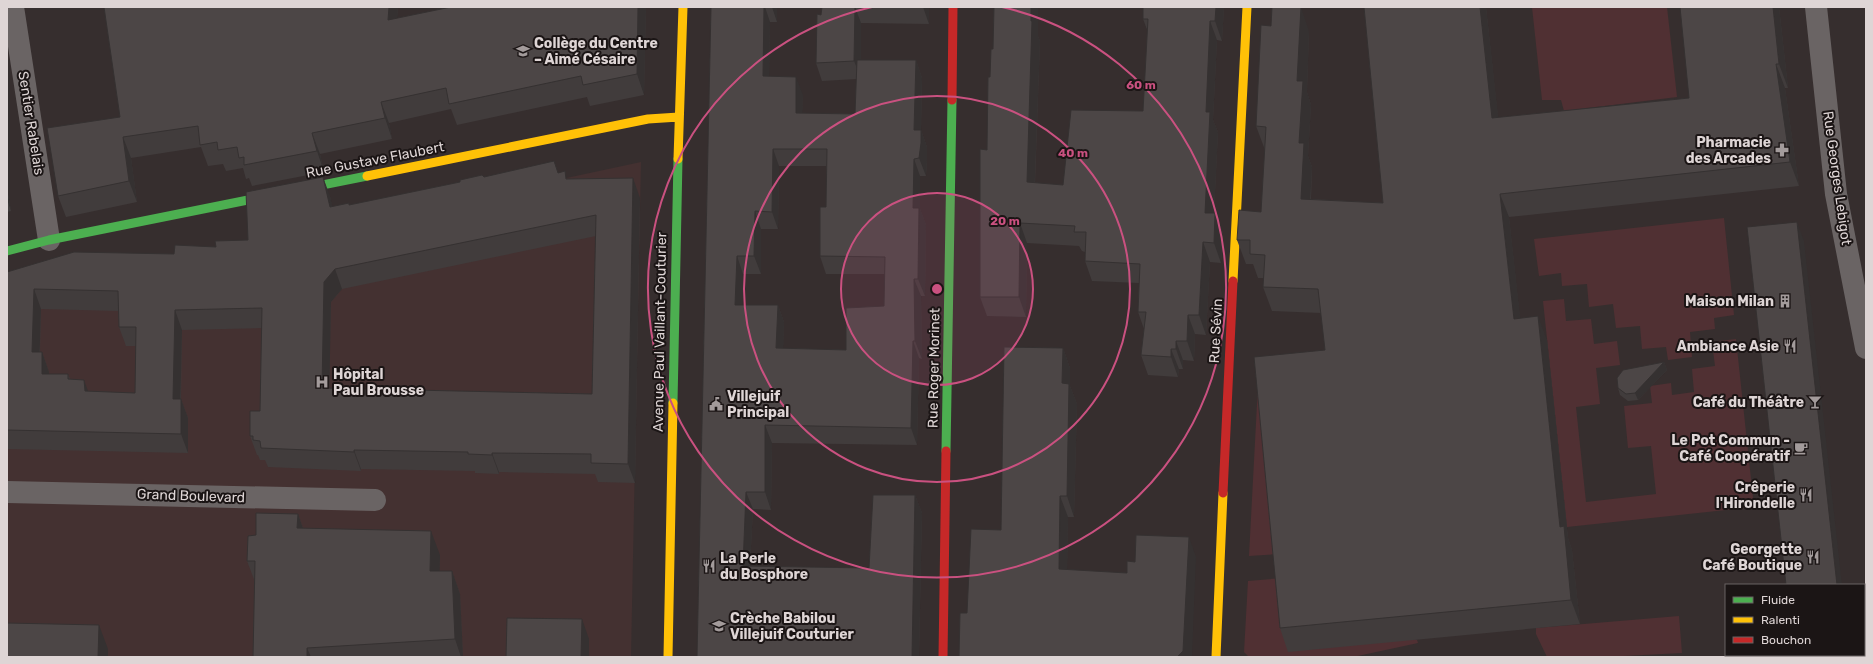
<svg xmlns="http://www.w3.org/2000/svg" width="1873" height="664" font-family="Rubik,sans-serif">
<rect width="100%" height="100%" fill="#362e2e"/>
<path fill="#443131" d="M641 162 631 657H7V273L49 281 272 241Z"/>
<path fill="#503033" d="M1532 7H1667L1677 97 1564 111 1561 100H1542Z
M1724 218 1734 315 1714 318 1715 329 1690 332 1692 357 1668 360 1666 347 1642 349 1640 326 1616 328 1613 304 1589 307 1587 284 1562 286 1561 273 1539 276 1534 239Z
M1564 299 1566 321 1591 319 1594 344 1617 341 1620 365 1596 368 1600 404 1576 407 1586 502 1656 494 1651 446 1628 448 1624 406 1652 403 1650 386 1671 383 1672 395 1694 392 1692 369 1715 366 1712 342 1736 339 1754 507 1567 527 1543 301Z
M1259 366 1279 554 1249 556Z
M1282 578 1417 640 1418 643 1353 657H1249L1244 652 1248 581Z
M1679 616 1682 653 1605 657H1547L1536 634V628Z"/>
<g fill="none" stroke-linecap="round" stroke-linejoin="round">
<path stroke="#6a6464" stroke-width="22" d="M13 7 49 240
M1816 7 1836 194 1866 348
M7 492 375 500"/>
<path stroke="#4caf50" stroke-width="9" d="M7 251 49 240 367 176
M673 403 678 159
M946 451 952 100"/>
<path stroke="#ffc107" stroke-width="9" d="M678 159 683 7
M367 176 648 119 679 117
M1233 281 1247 7
M668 657 673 403
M1216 657 1223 493"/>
<path stroke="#c62828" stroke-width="9" d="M952 100 953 7
M1223 493 1233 281
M943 657 946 451"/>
</g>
<path fill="#413c3c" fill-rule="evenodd" d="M104 7H398L397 18 451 7H646L644 95 590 106 587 97 457 125 451 109 389 123 392 139 320 154 324 172 252 186 249 178 246 179 243 168 226 171 223 164 208 166 201 147 131 158 137 202 66 217 58 196 120 117Z
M711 7H777V22H770L769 77 803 95 802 113 855 114 857 79 822 81 816 63 821 15 822 7H929V24L861 23V60H916L922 78 921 130 927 147V160L926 176H920V209L926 225 925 296H921L922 359 919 358 917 445 772 443 771 510 753 509 750 566 869 568 915 495 922 513 919 657H697ZM779 166H826V207L820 256 826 274H885L884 306 846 350 783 348 784 322 778 305H742L743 274H761V229H778Z
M994 7H1038V36L1040 41 1035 183 1063 185 1143 111 1148 32 1143 19V7H1224L1222 41 1217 40 1213 120 1218 132 1214 213H1215L1223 233 1221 263 1210 262 1206 335 1195 334 1194 361 1183 360V369H1179L1178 377 1148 375 1141 355 1144 329 1138 312 1139 283 1092 281 1085 261V252L1082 251 1079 246 1027 243 1026 317 987 316 980 297 987 150 993 49Z
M1364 7H1486L1498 118 1689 98 1779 7 1788 88H1785L1799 186 1509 217 1520 319 1547 340 1568 538 1572 550 1580 624 1288 652 1280 628 1325 350 1321 313 1272 311 1263 287 1264 278H1258L1253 264H1246L1237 240 1261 212 1265 150 1256 126 1309 31 1307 92 1311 105 1308 156 1312 167 1311 199 1383 203Z
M559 173 567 179 640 198 635 483 598 482 595 474 499 472V474L475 473V471L361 469V471L268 467 265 460H260L258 455H257L250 436 260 411 262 328 182 330 181 399 188 418V453L7 449V272L174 254 216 247 248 240 330 196 332 207 350 205 484 177ZM596 236 592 394 329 388 331 302 342 289ZM41 309 119 311V327L126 346H136L135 393 88 391 70 379 68 374H49V372L42 352H40Z
M7 188 11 211 7 212Z
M1063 348 1070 368V386L1077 404 1074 517H1068L1067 570 1127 573 1135 562 1196 557 967 613 1001 530Z
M1664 362 1667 370 1638 400 1628 401 1620 395 1618 388Z
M298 514 303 528 440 555 439 571H452L460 594 463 657H253L255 582 247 561 256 535Z"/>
<path fill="#353131" d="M389 7H398L396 41 388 20Z
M638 7H646L644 95 637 74Z
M764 7H765L770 22 769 94 763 76Z
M772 7H777V22Z
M855 7 861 23V78L854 61Z
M923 7H929V24Z
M1031 7H1038V36L1040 41 1034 202 1027 182Z
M1216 7H1224L1222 41 1215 21Z
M1301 7 1309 31 1307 92 1311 105 1308 156 1312 167 1309 223 1301 199 1297 81Z
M1480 7H1486L1501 142 1492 118Z
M1773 7H1779L1788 88 1779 64Z
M1210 21 1217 40 1213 120 1218 132 1213 233 1205 213 1206 112Z
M916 60 922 78 921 130 927 147V160L926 176 919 158 914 130Z
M1776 64 1785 88 1799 186 1790 162Z
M796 77 803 95 802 131 796 113Z
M381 102 389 123 392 139 385 118Z
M312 133 320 154 324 172 317 151Z
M123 137 131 158 137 202 129 181Z
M773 149 779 166 778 229 772 212Z
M914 159 920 176V209L926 225 925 296 918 279 913 208Z
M323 177 330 196 337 226 330 207Z
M633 178 640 198 635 483 628 464Z
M7 188 11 211 7 199Z
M1500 194 1509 217 1523 343 1514 319Z
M755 211 761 229V274L754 256Z
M1215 213 1223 233 1221 263 1214 243Z
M1797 222 1804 241 1842 585H1837Z
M1020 223 1027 243 1026 317 1019 297Z
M1203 242 1210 262 1206 335 1199 315Z
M737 256 743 274 742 322 735 305Z
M335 269 342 289 331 302 329 407 322 388 324 282Z
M914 279 921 296 922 359 915 341Z
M34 289 41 309 39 371 32 352Z
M778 305 784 322 783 366 776 348Z
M175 310 182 330 180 418 173 399Z
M1188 315 1195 334 1194 361 1187 341Z
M1538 316 1547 340 1568 538 1572 550 1580 624 1571 600 1560 527Z
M913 341 919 358 917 445 911 428Z
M1176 341 1183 360V369L1176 349Z
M1063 348 1070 368V386L1077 404 1074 517 1067 496 1062 383Z
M1171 349 1179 369 1178 377 1171 357Z
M42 352 49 372V393L42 374Z
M1664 362 1667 370 1638 400 1635 393Z
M84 380 91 399 85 391Z
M181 399 188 418V453L181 434Z
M765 425 772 443 771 510 765 492Z
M354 450 361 469V471L354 452Z
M492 453 499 472V474L492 455Z
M746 492 753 509 749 584 743 566Z
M915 495 922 513 919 657H912Z
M1060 496 1068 517 1067 590 1059 569Z
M298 514 306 537 297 528Z
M431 531 440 555 439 595 430 571Z
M1189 537 1196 557 1192 657H1177Z
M452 571 460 594 463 657H461L455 639Z
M582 619 589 639V657H581Z
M99 625 108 649V657H98Z
M307 648 311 657H307Z"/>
<path fill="#4c4646" stroke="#353131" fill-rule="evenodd" d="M104 7H389L388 20 451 7H638L637 74 583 85 581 76 449 104 446 88 381 102 385 118 312 133 317 151 244 165V157L239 158 237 147 218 150 217 142 200 145 198 126 123 137 129 181 58 196 47 128 120 117Z
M711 7H764L763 76 796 77V113L855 114 857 60H916L914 130H921V143L919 158 914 159 913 208H919L918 279H914L915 341H913L911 428 765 425V492H746L743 566 869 568 873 495H915L912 657H697ZM773 149H827L826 207H820V256L885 257 884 306 846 308V350L776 348 778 305H735L737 256H754L755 211 772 212Z
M822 7H855L854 61 816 63 817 14 821 15Z
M994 7H1031V21H1032L1027 182 1063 185 1071 110 1143 111 1148 19H1143V7H1216L1215 21H1210L1206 112H1210L1205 213H1215L1214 243 1203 242 1199 315H1188L1187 341H1176V349H1171V357L1141 355 1146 312H1138L1140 264 1085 261 1086 232H1074L1075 226 1020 223 1019 297H980V149L987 150 988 77H990L991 49H993Z
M1272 7H1301L1297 81H1303L1299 143H1304L1301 199 1383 203 1364 7H1480L1492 118 1689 98 1680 7H1773L1779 64H1776L1790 162 1500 194 1514 319 1538 316 1560 527 1564 526 1571 600 1280 628 1254 357 1325 350 1318 289 1263 287 1265 255 1250 254V240H1237L1239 210 1261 212 1266 127 1256 126 1261 25 1271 26Z
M554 161 558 173 565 171 566 179 633 178 628 464 591 463V454L492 453V455L468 454V452L354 450V452L261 448 260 441 253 440V436H250V411H260L262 308 175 310 173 399H181V434L7 430V272L74 252 174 254 175 245 216 247 215 241 248 240 246 192 323 177 330 207 349 203V205L460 182V180L482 175 484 177ZM596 215 592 394 322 388 324 282 335 269ZM34 289 118 291 119 327H136L135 393 85 391 84 380 68 379V374H42V352H32Z
M1797 222 1837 585H1786L1747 227Z
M1004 347 1063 348 1062 383 1069 384 1067 496H1060L1059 569 1127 573V561L1135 562 1136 535 1189 537 1183 651 1177 657H959L960 613H967L971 529 1001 530Z
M1664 362 1635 393 1626 394 1618 388 1617 378 1623 370Z
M256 513 298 514 297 528 431 531 430 571H452L455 639 307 648V657H253L255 561H247L248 536 256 535Z
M507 618 582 619 581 657H506Z
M7 623 99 625 98 657H7Z"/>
<circle cx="937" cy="289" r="96" fill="#ca5180" fill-opacity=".12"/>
<g fill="none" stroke="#ca5180" stroke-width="2">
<circle cx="937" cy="289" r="96"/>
<circle cx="937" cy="289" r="193"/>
<path d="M1002 7A289 289 0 1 1 872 7"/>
</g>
<defs>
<g id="school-bare" transform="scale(1.08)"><path d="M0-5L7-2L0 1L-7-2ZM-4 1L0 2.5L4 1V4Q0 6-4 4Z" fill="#a39b9b" stroke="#1b1515" stroke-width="2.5" paint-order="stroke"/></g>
<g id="pharmacy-bare" transform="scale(1.08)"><path d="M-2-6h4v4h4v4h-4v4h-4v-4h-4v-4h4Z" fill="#a39b9b" stroke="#1b1515" stroke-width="2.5" paint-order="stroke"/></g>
<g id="building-bare" transform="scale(1.08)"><path d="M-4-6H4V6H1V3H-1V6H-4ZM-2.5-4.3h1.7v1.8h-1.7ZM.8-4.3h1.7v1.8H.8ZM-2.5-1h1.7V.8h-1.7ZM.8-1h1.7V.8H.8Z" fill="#a39b9b" stroke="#1b1515" stroke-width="2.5" paint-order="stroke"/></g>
<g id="restaurant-bare" transform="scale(1.08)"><path d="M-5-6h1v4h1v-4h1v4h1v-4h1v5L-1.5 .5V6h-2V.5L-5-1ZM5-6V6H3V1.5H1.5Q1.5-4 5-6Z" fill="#a39b9b" stroke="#1b1515" stroke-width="2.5" paint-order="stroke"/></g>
<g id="hospital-bare" transform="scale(1.08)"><path d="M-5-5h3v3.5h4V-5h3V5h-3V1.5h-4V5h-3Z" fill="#a39b9b" stroke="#1b1515" stroke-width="2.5" paint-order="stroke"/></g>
<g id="bar-bare" transform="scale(1.08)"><path d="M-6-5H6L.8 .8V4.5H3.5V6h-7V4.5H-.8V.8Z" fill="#a39b9b" stroke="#1b1515" stroke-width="2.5" paint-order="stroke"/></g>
<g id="civic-bare" transform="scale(1.08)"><path d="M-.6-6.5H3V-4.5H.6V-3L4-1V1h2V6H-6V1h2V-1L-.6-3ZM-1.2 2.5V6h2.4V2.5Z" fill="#a39b9b" stroke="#1b1515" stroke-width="2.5" paint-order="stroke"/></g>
<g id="cafe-bare" transform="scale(1.08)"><path d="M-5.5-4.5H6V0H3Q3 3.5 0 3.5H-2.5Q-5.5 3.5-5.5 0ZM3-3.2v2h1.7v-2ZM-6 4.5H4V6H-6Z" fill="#a39b9b" stroke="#1b1515" stroke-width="2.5" paint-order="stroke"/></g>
</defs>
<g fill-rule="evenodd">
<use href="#school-bare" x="523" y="51"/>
<use href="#pharmacy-bare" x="1782" y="150"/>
<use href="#building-bare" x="1785" y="301"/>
<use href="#restaurant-bare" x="1790" y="346"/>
<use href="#hospital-bare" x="322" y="382"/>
<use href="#bar-bare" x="1815" y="402"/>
<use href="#civic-bare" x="716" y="404"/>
<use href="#cafe-bare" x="1801" y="448"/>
<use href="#restaurant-bare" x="1806" y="495"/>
<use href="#restaurant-bare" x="1813" y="557"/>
<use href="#restaurant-bare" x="709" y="566"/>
<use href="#school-bare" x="719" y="626"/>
</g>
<g text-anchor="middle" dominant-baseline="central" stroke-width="4" stroke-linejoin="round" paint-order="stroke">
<g font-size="14" font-weight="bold" fill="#ded5d5" stroke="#1b1515" text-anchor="end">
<text x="534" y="43" text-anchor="start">Collège du Centre<tspan x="534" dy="16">– Aimé Césaire</tspan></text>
<text x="1771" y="142">Pharmacie<tspan x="1771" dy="16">des Arcades</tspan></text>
<text x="1774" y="301">Maison Milan</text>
<text x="1779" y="346">Ambiance Asie</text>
<text x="333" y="374" text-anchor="start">Hôpital<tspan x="333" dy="16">Paul Brousse</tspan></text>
<text x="727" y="396" text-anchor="start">Villejuif<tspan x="727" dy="16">Principal</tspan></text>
<text x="1804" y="402">Café du Théâtre</text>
<text x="1790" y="440">Le Pot Commun -<tspan x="1790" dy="16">Café Coopératif</tspan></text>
<text x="1795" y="487">Crêperie<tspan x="1795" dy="16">l'Hirondelle</tspan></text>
<text x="1802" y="549">Georgette<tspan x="1802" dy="16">Café Boutique</tspan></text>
<text x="720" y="558" text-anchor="start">La Perle<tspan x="720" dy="16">du Bosphore</tspan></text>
<text x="730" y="618" text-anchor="start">Crèche Babilou<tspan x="730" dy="16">Villejuif Couturier</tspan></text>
</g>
<g font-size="14" fill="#ded5d5" stroke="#1b1515">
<text transform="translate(31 123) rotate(81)">Sentier Rabelais</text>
<text transform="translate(375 160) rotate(-11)">Rue Gustave Flaubert</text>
<text transform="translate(1837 178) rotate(82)">Rue Georges Lebigot</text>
<text transform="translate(1216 331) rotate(-87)">Rue Sévin</text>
<text transform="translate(660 332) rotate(-89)">Avenue Paul Vaillant-Couturier</text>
<text transform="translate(934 368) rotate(-89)">Rue Roger Morinet</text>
<text transform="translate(191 496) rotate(2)">Grand Boulevard</text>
</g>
</g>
<circle cx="937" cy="289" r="6" fill="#ca5180" stroke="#1b1515" stroke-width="2"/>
<g font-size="12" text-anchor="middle" font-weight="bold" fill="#ca5180" stroke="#1b1515" stroke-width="4" stroke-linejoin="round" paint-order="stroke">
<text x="1141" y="89">60 m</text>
<text x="1073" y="157">40 m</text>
<text x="1005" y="225">20 m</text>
</g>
<rect width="1873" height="664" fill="none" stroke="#ded5d5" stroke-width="16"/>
<rect x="1725" y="584" width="140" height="72" fill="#1b1515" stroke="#696262"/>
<rect x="1733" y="597" width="20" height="6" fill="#4caf50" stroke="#696262"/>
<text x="1761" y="604" font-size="12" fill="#ded5d5">Fluide</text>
<rect x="1733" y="617" width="20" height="6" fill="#ffc107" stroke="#696262"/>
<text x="1761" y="624" font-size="12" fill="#ded5d5">Ralenti</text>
<rect x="1733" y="637" width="20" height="6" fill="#c62828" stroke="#696262"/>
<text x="1761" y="644" font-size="12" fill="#ded5d5">Bouchon</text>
</svg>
